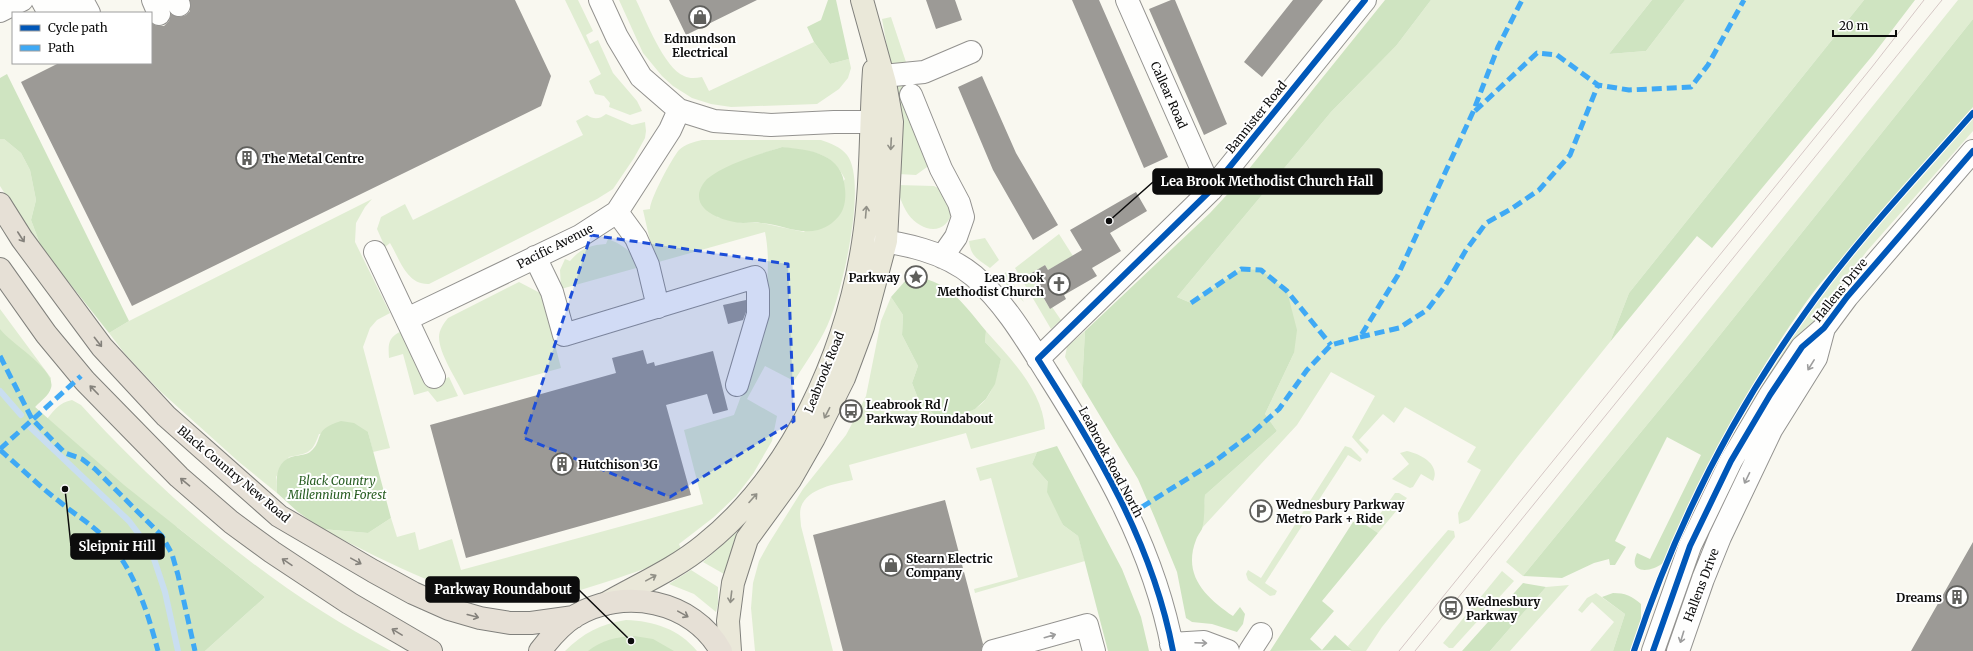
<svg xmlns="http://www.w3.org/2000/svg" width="1973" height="651" font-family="Merriweather,serif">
<rect width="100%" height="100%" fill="#f9f8f0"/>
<path fill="#e0edd2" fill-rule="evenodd" d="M565 0H578L593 31 586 35 590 44 598 40 613 73 637 101 642 111 630 115 609 107 610 103 604 96 595 94 589 81 601 74Z
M619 0H636C646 20 664 68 684 76 690 79 696 78 702 77L709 91 814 42 830 64 849 59 851 68 848 78 839 89 817 104 731 107 711 104 692 98 673 86 662 76 643 53Z
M1431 0H1652L1609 54 1646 51 1685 0H1864L1629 293 1610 342 1518 456 1469 520 1459 524 1458 513 1481 470 1467 462 1476 447 1405 407 1394 423 1383 414 1359 440 1369 450 1367 454 1352 437 1375 396 1331 372 1297 425 1202 528 1205 495 1277 431 1265 414 1294 353 1241 269 1191 303 1177 297 1331 112 1396 46Z
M1958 0H1973V19L1696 365 1523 576 1506 562Z
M891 17 907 65 890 63 882 19Z
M915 81 929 162 927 167 916 175 898 174 894 86Z
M606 114 632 125 645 122 646 131 645 138 634 158 613 189 597 199 429 284C407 285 400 260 390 243L385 247 377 229 381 217 405 204 413 220 583 135 576 121 587 115C594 120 600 119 606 114Z
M1973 117V131L1867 251 1801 339 1684 547 1671 561C1708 474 1752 388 1809 312 1860 244 1917 181 1973 117Z
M0 139H4L21 153 30 170 36 200 31 220 43 252 0 186Z
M702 140H821C830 143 841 147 847 155 868 182 842 293 828 324 819 344 806 362 794 381L765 366 747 399 777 416 772 441 753 474 736 496 714 517 679 544 682 552C658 565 633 573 606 582 562 596 518 610 470 597 456 593 442 586 428 580 392 565 357 547 322 529L368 533 391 518 397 537 415 532 419 550 452 539 461 570 703 504 684 430 734 415C754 364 776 286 765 232L655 263 643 210 650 209C650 199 672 158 679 150 685 144 694 142 702 140ZM782 147C812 153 830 149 845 179L804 232 762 223H742L717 217 720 171 764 153Z
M897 185 934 186 942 190 953 208C948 236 923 234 908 214 902 205 899 195 897 185Z
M372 199 365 207 356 223 355 242 390 313 377 320 370 328 363 347 390 448 373 452 368 432 319 434C312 454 308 453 289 457L276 477 277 493 239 462 160 391 125 354 109 333 129 321Z
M1059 234 1073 256 1048 270 1045 265 1030 275 1050 309 1052 307 1061 320 1051 329 1015 268Z
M985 238 999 260 990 268C978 259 971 257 969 241Z
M608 239C624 245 632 252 640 267L561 289 560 270 565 259 570 261C580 249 590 245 606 244Z
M1006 272 1024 302 1000 278Z
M519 282 542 294 561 368 464 395C457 380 439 354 439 337 439 330 444 323 448 318Z
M891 297 903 315 902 335 918 366 912 383 919 401 936 416C946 415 968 413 976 408 993 398 996 377 1001 359L985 342 986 331C1010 358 1043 391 1045 429L971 449 966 433 849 465 853 480C835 484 808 488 801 507 799 513 801 521 801 526L833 651H755L751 608 753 583 759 561 769 543 803 489 846 435 855 418 866 396 881 321Z
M0 309 51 378C51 392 44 398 35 407L47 419C55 409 59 403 72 400L81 405C168 501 276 592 391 651H205L265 597 177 527 0 493Z
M402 331 428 386 449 377 458 396 437 402 428 391 414 395 403 354 389 358C388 344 388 337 402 331Z
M1085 331 1082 386 1065 357 1067 347Z
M1345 446 1351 448 1362 459 1360 462 1348 455 1265 583 1277 591 1275 595 1270 596 1248 580 1246 574 1248 570 1261 578Z
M1407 451C1420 454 1441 464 1433 481L1421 474 1413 487 1410 488 1392 479 1409 464 1400 453Z
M1037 452 1032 464 1048 482 1063 525 1078 536 1085 561 975 593 974 589 1018 577 991 478 980 481 976 468Z
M1395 493H1399L1407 498 1378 533 1370 528Z
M1448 530 1454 531 1455 537 1382 627 1366 651H1350L1351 650 1348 646Z
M737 532 724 574 703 562Z
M691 570 718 587V604L716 612 694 594 669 584Z
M1502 571 1514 581 1453 648H1449L1443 643Z
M1569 585 1510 651H1490L1546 587Z
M1596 593 1625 614 1613 651H1590L1614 622 1592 602 1582 613 1578 610 1587 598Z
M626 620C654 621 679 629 697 651H565C583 633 601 624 626 620Z"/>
<path fill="#cfe4c1" d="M828 0H836L849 59 830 64 814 42 807 27 821 20Z
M1385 0H1431L1396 46 1331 112 1177 297 1191 303 1241 269 1261 270 1287 291 1297 330 1294 353 1265 414 1277 431 1205 495C1204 505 1205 519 1202 529 1200 533 1197 536 1196 540 1182 576 1207 598 1233 616L1240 607 1245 614 1243 624 1237 632 1212 624 1192 622 1186 618 1177 572 1154 516 1138 479 1082 386 1085 331 1210 213 1236 185Z
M1652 0H1685L1646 51 1609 54Z
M1864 0H1915L1873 55 1712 248 1697 236 1610 342 1629 293Z
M1973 19V107C1932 154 1890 201 1850 249 1834 268 1816 287 1802 308 1746 388 1702 474 1663 563 1651 573 1627 574 1637 553L1650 559 1701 455 1667 437 1615 541 1626 547 1615 565H1610L1609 559 1594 563 1562 578 1523 576 1696 365Z
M7 74 129 321 109 333 71 285 43 252 31 220 36 200 30 170 21 153 4 139H0V78Z
M782 147C811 150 843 153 845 189 846 196 845 207 841 213 836 221 828 227 818 230 798 235 780 224 761 223 755 222 749 223 743 223 728 222 698 214 699 195 699 190 703 183 707 179 725 164 760 154 782 147Z
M916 277C949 281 966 307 986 331L985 342 1001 359 995 384 986 399 975 409 955 418 936 416 919 401 912 383 918 366 902 335 903 315 891 297 906 280Z
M0 329C10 343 57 370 51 388 49 396 40 401 35 407L124 485 265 597 205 651H0Z
M341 421 354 423 368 432 391 518 368 533 322 529 298 512 277 493C276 477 276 460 295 456 300 455 306 455 310 452 325 440 311 430 341 421Z
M1057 446 1122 569 1141 617 1149 651H1108L1078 536 1063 525 1047 492 1048 482 1032 464 1037 452Z
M1360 521 1378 533 1322 601 1334 611 1310 639 1322 650 1335 635 1352 650 1270 651 1353 522Z
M1523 583 1546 587 1490 651H1462Z
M1613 593C1625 593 1632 596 1641 604V619L1630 651H1613L1625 614 1602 597Z
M634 636 653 639 674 651H588C602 640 616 637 634 636Z"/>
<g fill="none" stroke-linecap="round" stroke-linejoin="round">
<path stroke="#c9def0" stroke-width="6" d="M0 391 21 415
M30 427 129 521 144 541 154 559 165 592 178 651"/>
</g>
<path fill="#9c9a96" d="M190 0H515L551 76 541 106 132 306 21 82 59 63H151V23L157 26H164L169 21 171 14 179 17 186 15 190 11Z
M669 0H757L686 35Z
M926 0H955L962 20 936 29Z
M1072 0H1099L1168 157 1144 168Z
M1171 0H1175L1227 124 1204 135 1149 9Z
M1293 0H1323L1262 77 1244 62Z
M982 76 1016 153 1058 225 1033 240 993 170 958 87Z
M1136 192 1147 211 1110 233 1121 251 1092 268 1097 276 1064 295 1066 299 1050 309 1030 274 1045 265 1048 270 1082 250 1070 230Z
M746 300V312L743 320 728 324 723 305Z
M643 350 647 364 654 362 655 366 713 351 728 410 713 414 707 394 666 405 691 495 466 558 430 425 616 373 612 358Z
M945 500 983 644 981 651H843L813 535Z
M1973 542V651H1911Z"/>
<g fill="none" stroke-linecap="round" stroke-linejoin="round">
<g stroke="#93928f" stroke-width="24">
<path id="minor" d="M42 0 49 13
M62 0 68 13
M82 0 89 13
M153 0 159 14
M176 0 179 5
M600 0 617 37 641 77 679 110 714 121 771 125 834 122H890
M1127 0 1211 190
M0 11 22 0
M883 76 924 72 971 52
M911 95 941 169 959 203 963 217 956 237 942 257
M617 212 636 238 648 265 658 307
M866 239C903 243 944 251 974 276 1005 303 1026 339 1048 374 1103 461 1154 548 1173 651
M375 252 434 377
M535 257 552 292 564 335 755 277 758 291V314L737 385
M407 319 580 236 617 212 670 130 679 110
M1038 359 1211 190 1365 0
M1171 644 1204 642 1228 651
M993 651 1019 644
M1021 651 1019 644 1087 625 1094 651
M1250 651 1261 634
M1653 651 1690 546 1731 461 1770 395 1802 347 1824 328 1847 297 1973 151
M1678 651 1703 579 1720 537 1771 430 1816 358 1824 328"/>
</g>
<g stroke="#80807c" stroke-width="24">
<path id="major" d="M605 604C638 585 675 569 704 545 793 474 846 353 863 243 872 186 870 127 874 70
M730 651 728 621 733 583 747 539 790 480 814 438 844 378 863 327 886 241 892 122 885 83 862 0"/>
</g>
<g stroke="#80807c" stroke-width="24">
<path id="highway" d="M0 204 22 239 102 347 166 416 279 516 373 571 413 593 449 609 480 618 510 623H531L574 617
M0 269 46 334 85 381 179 477 231 522 272 552 349 603 431 651
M540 651C549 639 561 625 575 616 623 587 693 600 721 651"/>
</g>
<use href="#minor" stroke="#fefefd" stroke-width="22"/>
<use href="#major" stroke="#eae8d9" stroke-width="22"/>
<use href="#highway" stroke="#e6e0d6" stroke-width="22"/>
<path stroke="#d5c7c5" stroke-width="1" d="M1399 651 1872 67 1924 0
M1415 651 1942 0"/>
<path stroke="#3fa9f5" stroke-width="5" stroke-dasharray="10 5" stroke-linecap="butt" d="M1475 111 1537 53 1557 55 1598 85 1629 90 1691 87 1708 65 1744 0
M1191 303 1241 269 1261 270 1287 291 1331 345
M1360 337 1399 328 1427 310 1445 286 1466 250 1486 223 1511 209 1539 190 1570 155 1598 85
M0 356 32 419 65 453 82 459 95 469 162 536 172 554 178 575 195 651
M0 449 81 376
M0 450C20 467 39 486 60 502 79 518 100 529 115 550 137 578 149 617 158 651
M1129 515 1211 464 1250 435 1279 409 1307 370 1331 345 1360 337 1398 275 1473 112 1498 47 1522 0"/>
<g stroke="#fff" stroke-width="8">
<path id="cycleway" d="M1173 651C1152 541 1097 452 1038 359L1211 190 1365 0
M1634 651C1674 530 1731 416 1805 313 1855 242 1916 178 1973 113
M1653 651 1690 546 1731 461 1770 395 1802 347 1824 328 1847 297 1973 151"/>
</g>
<use href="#cycleway" stroke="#0057b8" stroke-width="6"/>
</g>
<defs><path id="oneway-shaft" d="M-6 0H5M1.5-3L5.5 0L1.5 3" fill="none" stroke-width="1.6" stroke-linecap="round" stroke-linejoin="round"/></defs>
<g stroke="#919087">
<use href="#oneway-shaft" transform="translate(891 144) rotate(93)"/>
<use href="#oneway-shaft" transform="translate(866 212) rotate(-85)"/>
<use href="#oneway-shaft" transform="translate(827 413) rotate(117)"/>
<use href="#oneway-shaft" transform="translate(753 498) rotate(-48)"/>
<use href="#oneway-shaft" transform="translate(651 578) rotate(-29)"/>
<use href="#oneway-shaft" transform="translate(731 597) rotate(97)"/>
</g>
<g stroke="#84817b">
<use href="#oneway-shaft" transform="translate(21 237) rotate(57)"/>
<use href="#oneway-shaft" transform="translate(98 342) rotate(52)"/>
<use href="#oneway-shaft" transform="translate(94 390) rotate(-134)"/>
<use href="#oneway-shaft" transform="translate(185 482) rotate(-140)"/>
<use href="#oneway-shaft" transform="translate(356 561) rotate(29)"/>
<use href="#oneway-shaft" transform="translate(287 562) rotate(-146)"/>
<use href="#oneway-shaft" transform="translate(683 614) rotate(29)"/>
<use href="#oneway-shaft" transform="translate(473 616) rotate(15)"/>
<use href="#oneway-shaft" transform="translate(397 632) rotate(-149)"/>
</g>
<g stroke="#9d9d9d">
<use href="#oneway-shaft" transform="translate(1811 365) rotate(122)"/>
<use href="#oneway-shaft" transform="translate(1747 478) rotate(116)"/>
<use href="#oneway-shaft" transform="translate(1050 636) rotate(-16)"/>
<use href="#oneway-shaft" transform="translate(1682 637) rotate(107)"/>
<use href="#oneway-shaft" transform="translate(1201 643) rotate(2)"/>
</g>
<path fill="#1d4ed8" fill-opacity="0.2" stroke="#1d4ed8" stroke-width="3" stroke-dasharray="8 5" stroke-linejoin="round" d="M591 235 788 264 794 421 670 497 524 438Z"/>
<defs>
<g id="shop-ring" transform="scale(1.15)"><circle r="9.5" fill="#fff" stroke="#5f5f5c" stroke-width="1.5"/><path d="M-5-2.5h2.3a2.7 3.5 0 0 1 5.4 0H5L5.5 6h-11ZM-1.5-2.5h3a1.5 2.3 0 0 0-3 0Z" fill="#5f5f5c"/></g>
<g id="building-ring" transform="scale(1.15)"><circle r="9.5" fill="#fff" stroke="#5f5f5c" stroke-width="1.5"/><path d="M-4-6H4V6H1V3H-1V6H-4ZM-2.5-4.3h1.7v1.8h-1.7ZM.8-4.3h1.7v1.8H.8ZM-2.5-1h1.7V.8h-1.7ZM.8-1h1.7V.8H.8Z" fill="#5f5f5c"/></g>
<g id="sight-ring" transform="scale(1.15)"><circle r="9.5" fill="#fff" stroke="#5f5f5c" stroke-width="1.5"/><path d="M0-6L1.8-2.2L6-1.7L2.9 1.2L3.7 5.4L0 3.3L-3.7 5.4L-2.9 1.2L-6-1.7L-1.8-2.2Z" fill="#5f5f5c"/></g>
<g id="church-ring" transform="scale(1.15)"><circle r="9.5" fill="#fff" stroke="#5f5f5c" stroke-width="1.5"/><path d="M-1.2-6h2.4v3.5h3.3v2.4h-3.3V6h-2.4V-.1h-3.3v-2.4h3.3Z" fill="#5f5f5c"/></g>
<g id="bus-ring" transform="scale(1.15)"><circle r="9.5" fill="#fff" stroke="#5f5f5c" stroke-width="1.5"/><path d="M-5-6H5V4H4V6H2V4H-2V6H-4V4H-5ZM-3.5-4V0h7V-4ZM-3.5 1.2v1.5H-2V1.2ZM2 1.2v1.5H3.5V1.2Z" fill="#5f5f5c"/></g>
<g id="parking-ring" transform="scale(1.15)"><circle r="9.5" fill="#fff" stroke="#5f5f5c" stroke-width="1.5"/><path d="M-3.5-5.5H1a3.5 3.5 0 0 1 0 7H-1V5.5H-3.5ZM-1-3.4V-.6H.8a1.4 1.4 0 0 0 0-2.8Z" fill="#5f5f5c"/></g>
</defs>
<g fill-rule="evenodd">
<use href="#shop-ring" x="700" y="17"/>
<use href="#building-ring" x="247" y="158"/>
<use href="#sight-ring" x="916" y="277"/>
<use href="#church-ring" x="1059" y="284"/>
<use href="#bus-ring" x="851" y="411"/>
<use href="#building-ring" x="562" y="464"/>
<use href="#parking-ring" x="1261" y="511"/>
<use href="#shop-ring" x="891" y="565"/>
<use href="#building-ring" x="1957" y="597"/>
<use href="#bus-ring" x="1451" y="608"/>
</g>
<g text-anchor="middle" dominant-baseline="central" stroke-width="4" stroke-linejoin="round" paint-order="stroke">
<g font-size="12" font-weight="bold" fill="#0c0c0c" stroke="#fff" text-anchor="start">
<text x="700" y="38" text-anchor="middle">Edmundson<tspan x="700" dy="14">Electrical</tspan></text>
<text x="262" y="158">The Metal Centre</text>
<text x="900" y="277" text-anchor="end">Parkway</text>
<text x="1044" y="277" text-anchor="end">Lea Brook<tspan x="1044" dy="14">Methodist Church</tspan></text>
<text x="866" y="404">Leabrook Rd /<tspan x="866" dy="14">Parkway Roundabout</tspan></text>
<text x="578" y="464">Hutchison 3G</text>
<text x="1276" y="504">Wednesbury Parkway<tspan x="1276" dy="14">Metro Park + Ride</tspan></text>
<text x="906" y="558">Stearn Electric<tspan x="906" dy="14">Company</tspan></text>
<text x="1942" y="597" text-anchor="end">Dreams</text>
<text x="1466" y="601">Wednesbury<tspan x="1466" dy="14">Parkway</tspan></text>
</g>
<g font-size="12" fill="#0c0c0c" stroke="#fff">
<text transform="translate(1169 95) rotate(66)">Callear Road</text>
<text transform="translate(1256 117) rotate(-51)">Bannister Road</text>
<text transform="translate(555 246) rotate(-27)">Pacific Avenue</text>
<text transform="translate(1840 290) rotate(-51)">Hallens Drive</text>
<text transform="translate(824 372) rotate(-68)">Leabrook Road</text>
<text transform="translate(1111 462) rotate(62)">Leabrook Road North</text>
<text transform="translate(234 474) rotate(40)">Black Country New Road</text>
<text transform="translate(1701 585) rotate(-69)">Hallens Drive</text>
</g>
<g font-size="12" font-style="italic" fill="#285d22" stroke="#fff">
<text x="337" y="480">Black Country<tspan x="337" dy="14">Millennium Forest</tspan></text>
</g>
</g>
<path fill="none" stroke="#0c0c0c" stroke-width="1.5" d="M1109 221L1153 182M65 489L71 546M631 641L579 590"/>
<g fill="#0c0c0c" stroke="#fff" stroke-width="1.5">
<circle cx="1109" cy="221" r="4"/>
<circle cx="65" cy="489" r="4"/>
<circle cx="631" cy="641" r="4"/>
</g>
<g fill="#0c0c0c" stroke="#0c0c0c" stroke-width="1.5">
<rect x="1153" y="169" width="229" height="25" rx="4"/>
<rect x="71" y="534" width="93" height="25" rx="4"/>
<rect x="426" y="577" width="153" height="25" rx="4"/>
</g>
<g font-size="13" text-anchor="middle" font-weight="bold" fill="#fff">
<text x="1267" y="186">Lea Brook Methodist Church Hall</text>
<text x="117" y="551">Sleipnir Hill</text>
<text x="503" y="594">Parkway Roundabout</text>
</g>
<rect x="12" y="12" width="140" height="52" fill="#ffffff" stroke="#9e9e9e"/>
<rect x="20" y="25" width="20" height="6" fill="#0057b8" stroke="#9e9e9e"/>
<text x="48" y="32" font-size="12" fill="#0c0c0c">Cycle path</text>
<rect x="20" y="45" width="20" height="6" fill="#3fa9f5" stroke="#9e9e9e"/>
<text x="48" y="52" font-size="12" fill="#0c0c0c">Path</text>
<path d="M1833 30v6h63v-6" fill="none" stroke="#0c0c0c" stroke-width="2"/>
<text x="1839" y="30" font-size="12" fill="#0c0c0c" stroke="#ffffff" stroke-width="3" paint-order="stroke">20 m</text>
</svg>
